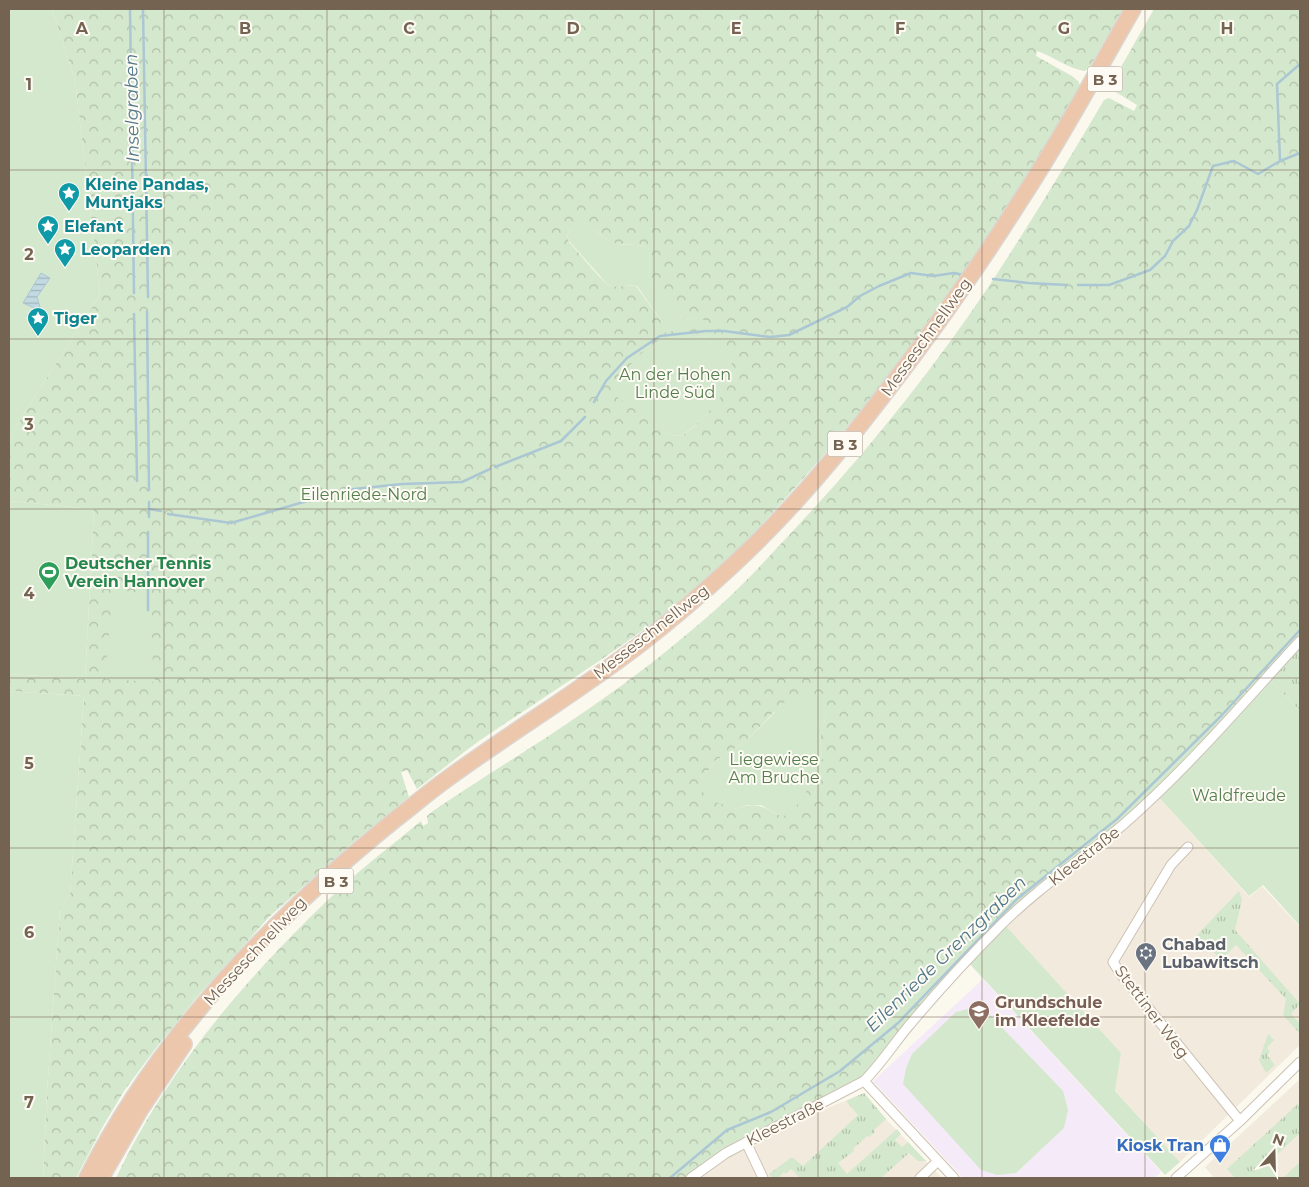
<svg xmlns="http://www.w3.org/2000/svg" width="1309" height="1187" font-family="Montserrat,sans-serif">
<defs>
<pattern id="grass-tufts" width="24" height="20" patternUnits="userSpaceOnUse" patternTransform="scale(1.25)"><rect width="24" height="20" fill="#d4e8cd"/><path d="M3 7l-1-3M5 7V3M7 7l1-3M15 17l-1-3M17 17v-4M19 17l1-3" fill="none" stroke="#b1c0a9"/></pattern>
<pattern id="forest-crowns" width="20" height="18" patternUnits="userSpaceOnUse" patternTransform="scale(1.25)"><rect width="20" height="18" fill="#d4e8cd"/><path d="M2 6a3 3 0 1 1 6 0M12 15a3 3 0 1 1 6 0" fill="none" stroke="#b1c0a9"/></pattern>
<pattern id="water-rules" width="6" height="5" patternUnits="userSpaceOnUse" patternTransform="scale(1.25)"><rect width="6" height="5" fill="#c3dae3"/><path d="M0 2.5h6" fill="none" stroke="#a3b4bb"/></pattern>
</defs>
<rect width="100%" height="100%" fill="#fbf8ee"/>
<path fill="#f2ebdd" d="M1156 794 1249 897 1262 886 1300 927V1045L1180 1162 1115 1091 1003 923Z
M1300 1079V1178H1214L1205 1167Z
M864 1093 886 1119 942 1178H691L746 1142Z"/>
<path fill="#f5eaf8" d="M983 979 1161 1172 1154 1178H963L873 1081Z"/>
<path fill="url(#grass-tufts)" d="M1300 641V711L1267 677Z
M1239 891 1242 900 1235 930 1300 1004 1291 1014 1300 1024V1034L1283 1015 1286 999 1236 945 1221 960 1197 935Z
M1268 1034 1274 1040 1267 1048 1270 1052 1267 1055 1275 1065 1266 1073 1259 1060Z
M864 1093 886 1119 874 1130 875 1132 869 1137 867 1136 853 1149 854 1151 838 1163 847 1174 897 1129 901 1134 895 1140 902 1147 908 1142 926 1161H918L909 1153 881 1178H800L791 1169 786 1174 784 1172 780 1176 781 1178H773L769 1174 792 1157 803 1166 858 1115 846 1101Z
M1300 1102V1133L1267 1164 1280 1178H1235L1227 1169Z
M1300 1162V1178H1283Z"/>
<path fill="url(#forest-crowns)" fill-rule="evenodd" d="M52 9H1123L1089 68 1085 71C1068 69 1053 56 1037 51L1036 56 1072 76 1078 81 1081 87C1005 218 920 342 822 457 780 505 737 554 688 595 623 649 549 693 479 741 458 756 438 773 417 789L407 770 401 772 409 797 357 839 269 917 196 998 156 1048 124 1091 102 1128 76 1178H43L47 1092 60 907 70 895 84 696 9 691V674L85 679 94 509 9 501V437L100 295 75 80ZM577 226C596 226 599 236 613 243 625 247 639 242 649 249L650 280 652 287 683 319 707 321 663 323 636 286C628 284 619 288 609 285 602 282 576 249 569 242L567 236 570 230ZM708 336 724 390C717 401 692 434 679 436 676 436 674 435 671 435L625 401 668 339Z
M1154 9H1300V641L1181 769 1002 923 872 1073 726 1153 691 1178H342L336 1173H322L316 1178H116C168 1069 244 980 331 897 359 870 391 846 421 821L423 826 428 823 427 816 433 811C484 776 537 745 587 710 631 680 673 647 713 612 745 584 774 551 803 520 870 448 934 368 989 286 1029 225 1067 163 1104 100L1109 98 1134 111 1137 105 1109 88ZM774 712 826 716 820 738 822 759 778 815C759 804 756 803 735 809L703 792V778L716 760 736 748 750 737Z"/>
<path fill="#d4e8cd" d="M9 9H52L75 80 100 295 9 437Z
M577 225C596 226 599 237 614 243 625 247 639 242 649 249L650 280 653 287 683 319 708 320 700 327 662 333 663 323 637 286C625 283 620 290 607 284L569 241 567 236 570 230Z
M708 336C717 339 729 343 732 353 734 360 728 382 725 390 720 401 690 434 679 436 676 436 674 435 671 435L617 397C609 382 644 348 658 341 670 336 694 337 708 336Z
M9 501 94 509 85 679 9 674Z
M113 589 146 594 155 682 105 679Z
M1267 677 1300 711V926L1263 885 1249 896 1156 794Z
M9 691 84 696 70 895 60 907 47 1092 43 1178H9Z
M802 692 817 697 825 706 826 716 820 738 822 759 811 784 794 810 784 816 778 815 761 805H748L735 809 710 800 703 792V778L716 760 736 748 750 737 786 701Z
M1003 923 1121 1053 1115 1091 1180 1162 1165 1175 967 961Z
M972 1008 990 1015 1063 1091 1068 1110 1064 1128 1016 1173 997 1175 981 1170 903 1084 906 1068 912 1054 956 1012Z
M322 1173H336L342 1178H316Z"/>
<path fill="url(#water-rules)" stroke="#abc7d4" d="M41 273 50 278 37 297 40 307 39 310 23 303Z"/>
<g fill="none" stroke-linecap="round" stroke-linejoin="round">
<path stroke="#abc7d4" stroke-width="2.5" d="M130 9 134 293
M143 9 148 297
M1280 161 1277 84 1300 64
M993 279 1028 283 1067 285
M1078 285H1109L1150 270 1165 256 1173 241 1189 226 1197 210 1213 166 1234 161 1258 174 1280 161 1300 153
M147 311 149 490
M134 314 137 481
M594 402 606 381 627 358 660 336 706 331H724L770 337 789 335 847 307 860 296 879 286 911 273 933 276 954 273 964 275
M495 467 561 441 585 417
M149 509 161 511
M168 514 231 523 345 490 402 484 462 482 490 469
M149 517V502
M148 610V532
M670 1178 727 1130 771 1112 840 1071 898 1023 1017 899 1117 819 1221 716 1300 630"/>
<g stroke="#cdc2b4" stroke-width="11">
<path id="street" d="M1188 847 1171 865 1113 962 1120 973 1240 1121
M864 1081 954 1178
M746 1142 763 1178
M691 1178 726 1153 864 1081C880 1065 893 1045 907 1028 937 992 968 958 1001 925 1039 887 1084 858 1124 824 1188 768 1243 703 1300 641
M920 1178 938 1161
M1176 1178 1240 1121 1300 1062"/>
</g>
<g stroke="#dbd6d2" stroke-width="18">
<path id="highway" d="M87 1178C159 1035 273 918 397 818 414 805 430 791 447 779 511 732 580 691 643 642 675 617 705 591 734 564 789 513 837 456 882 397 931 334 977 269 1020 201 1061 139 1096 73 1133 9
M101 1178 140 1110 184 1044"/>
</g>
<use href="#street" stroke="#fff" stroke-width="9"/>
<use href="#highway" stroke="#edc7ac" stroke-width="15"/>
</g>
<path fill="none" stroke="#756352" stroke-width="1" stroke-opacity="0.55" d="M164 9V1178M327 9V1178M491 9V1178M654 9V1178M818 9V1178M982 9V1178M1145 9V1178M9 170H1300M9 339H1300M9 509H1300M9 678H1300M9 848H1300M9 1017H1300"/>
<defs>
<g id="sight-pin" transform="scale(1.125)"><path d="M0 17L-7.5 6A9.5 9.5 0 1 1 7.5 6Z" fill="#0f9aa8" stroke="#fefbf4"/><path d="M0-6L1.8-2.2L6-1.7L2.9 1.2L3.7 5.4L0 3.3L-3.7 5.4L-2.9 1.2L-6-1.7L-1.8-2.2Z" fill="#fff"/></g>
<g id="stadium-pin" transform="scale(1.125)"><path d="M0 17L-7.5 6A9.5 9.5 0 1 1 7.5 6Z" fill="#2e9e5b" stroke="#fefbf4"/><path d="M0-5a6.5 5 0 1 0 0 10a6.5 5 0 1 0 0-10ZM-3.5-1.8h7v3.6h-7Z" fill="#fff"/></g>
<g id="synagogue-pin" transform="scale(1.125)"><path d="M0 17L-7.5 6A9.5 9.5 0 1 1 7.5 6Z" fill="#6b7280" stroke="#fefbf4"/><path d="M0-6.5L5.6 3.2H-5.6ZM0 6.5L5.6-3.2H-5.6Z" fill="#fff"/></g>
<g id="school-pin" transform="scale(1.125)"><path d="M0 17L-7.5 6A9.5 9.5 0 1 1 7.5 6Z" fill="#8d6e63" stroke="#fefbf4"/><path d="M0-5L7-2L0 1L-7-2ZM-4 1L0 2.5L4 1V4Q0 6-4 4Z" fill="#fff"/></g>
<g id="shop-pin" transform="scale(1.125)"><path d="M0 17L-7.5 6A9.5 9.5 0 1 1 7.5 6Z" fill="#3f7fe0" stroke="#fefbf4"/><path d="M-5-2.5h2.3a2.7 3.5 0 0 1 5.4 0H5L5.5 6h-11ZM-1.5-2.5h3a1.5 2.3 0 0 0-3 0Z" fill="#fff"/></g>
</defs>
<g fill-rule="evenodd">
<use href="#sight-pin" x="69" y="193"/>
<use href="#sight-pin" x="48" y="226"/>
<use href="#sight-pin" x="65" y="249"/>
<use href="#sight-pin" x="38" y="318"/>
<use href="#stadium-pin" x="49" y="572"/>
<use href="#synagogue-pin" x="1146" y="953"/>
<use href="#school-pin" x="979" y="1011"/>
<use href="#shop-pin" x="1220" y="1145"/>
</g>
<g text-anchor="middle" dominant-baseline="central" stroke-width="4" stroke-linejoin="round" paint-order="stroke">
<g fill="#fefbf4" stroke="#9e9183" stroke-width="1">
<rect x="1087.5" y="66.5" width="35" height="25" rx="4"/>
<rect x="827.5" y="431.5" width="35" height="25" rx="4"/>
<rect x="318.5" y="868.5" width="35" height="25" rx="4"/>
</g>
<g font-size="15" font-weight="bold" fill="#756352">
<text x="1105" y="79">B 3</text>
<text x="845" y="444">B 3</text>
<text x="336" y="881">B 3</text>
</g>
<g font-size="16" font-weight="bold" fill="#0d838f" stroke="#fefbf4" text-anchor="start">
<text x="85" y="184">Kleine Pandas,<tspan x="85" dy="18">Muntjaks</tspan></text>
<text x="64" y="226">Elefant</text>
<text x="81" y="249">Leoparden</text>
<text x="54" y="318">Tiger</text>
</g>
<g font-size="16" fill="#756352" stroke="#fefbf4">
<text transform="translate(926 337) rotate(-54)">Messeschnellweg</text>
<text transform="translate(651 632) rotate(-38)">Messeschnellweg</text>
<text transform="translate(1084 856) rotate(-38)">Kleestraße</text>
<text transform="translate(255 951) rotate(-47)">Messeschnellweg</text>
<text transform="translate(1152 1012) rotate(53)">Stettiner Weg</text>
<text transform="translate(785 1122) rotate(-27)">Kleestraße</text>
</g>
<g font-size="16" fill="#557e4e" stroke="#fefbf4">
<text x="675" y="374">An der Hohen<tspan x="675" dy="18">Linde Süd</tspan></text>
<text x="364" y="494">Eilenriede-Nord</text>
<text x="774" y="759">Liegewiese<tspan x="774" dy="18">Am Bruche</tspan></text>
<text x="1239" y="795">Waldfreude</text>
</g>
<g font-size="16" font-weight="bold" fill="#27864d" stroke="#fefbf4" text-anchor="start">
<text x="65" y="563">Deutscher Tennis<tspan x="65" dy="18">Verein Hannover</tspan></text>
</g>
<g font-size="16" font-weight="bold" fill="#5b616d" stroke="#fefbf4" text-anchor="start">
<text x="1162" y="944">Chabad<tspan x="1162" dy="18">Lubawitsch</tspan></text>
</g>
<g font-size="16" font-weight="bold" fill="#785e54" stroke="#fefbf4" text-anchor="start">
<text x="995" y="1002">Grundschule<tspan x="995" dy="18">im Kleefelde</tspan></text>
</g>
<g font-size="16" font-weight="bold" fill="#366cbe" stroke="#fefbf4" text-anchor="end">
<text x="1204" y="1145">Kiosk Tran</text>
</g>
<g font-size="18" font-style="italic" fill="#51798b" stroke="#fefbf4">
<text transform="translate(132 108) rotate(-91)">Inselgraben</text>
<text transform="translate(946 954) rotate(-44)">Eilenriede Grenzgraben</text>
</g>
</g>
<g font-size="16" text-anchor="middle" font-weight="bold" fill="#756352" stroke="#fefbf4" stroke-width="4" stroke-linejoin="round" paint-order="stroke">
<text x="82" y="34">A</text>
<text x="245" y="34">B</text>
<text x="409" y="34">C</text>
<text x="573" y="34">D</text>
<text x="736" y="34">E</text>
<text x="900" y="34">F</text>
<text x="1064" y="34">G</text>
<text x="1227" y="34">H</text>
<text x="29" y="90">1</text>
<text x="29" y="260">2</text>
<text x="29" y="430">3</text>
<text x="29" y="599">4</text>
<text x="29" y="769">5</text>
<text x="29" y="938">6</text>
<text x="29" y="1108">7</text>
</g>
<rect width="1309" height="1187" fill="none" stroke="#756352" stroke-width="20"/>
<g transform="translate(1274 1152) rotate(20)" stroke="#fefbf4" stroke-width="4" paint-order="stroke">
<path d="M0-4L9 19L0 12L-9 19Z" fill="#756352"/>
<text y="-8" font-size="14" font-weight="bold" text-anchor="middle" fill="#756352">N</text>
</g>
</svg>
